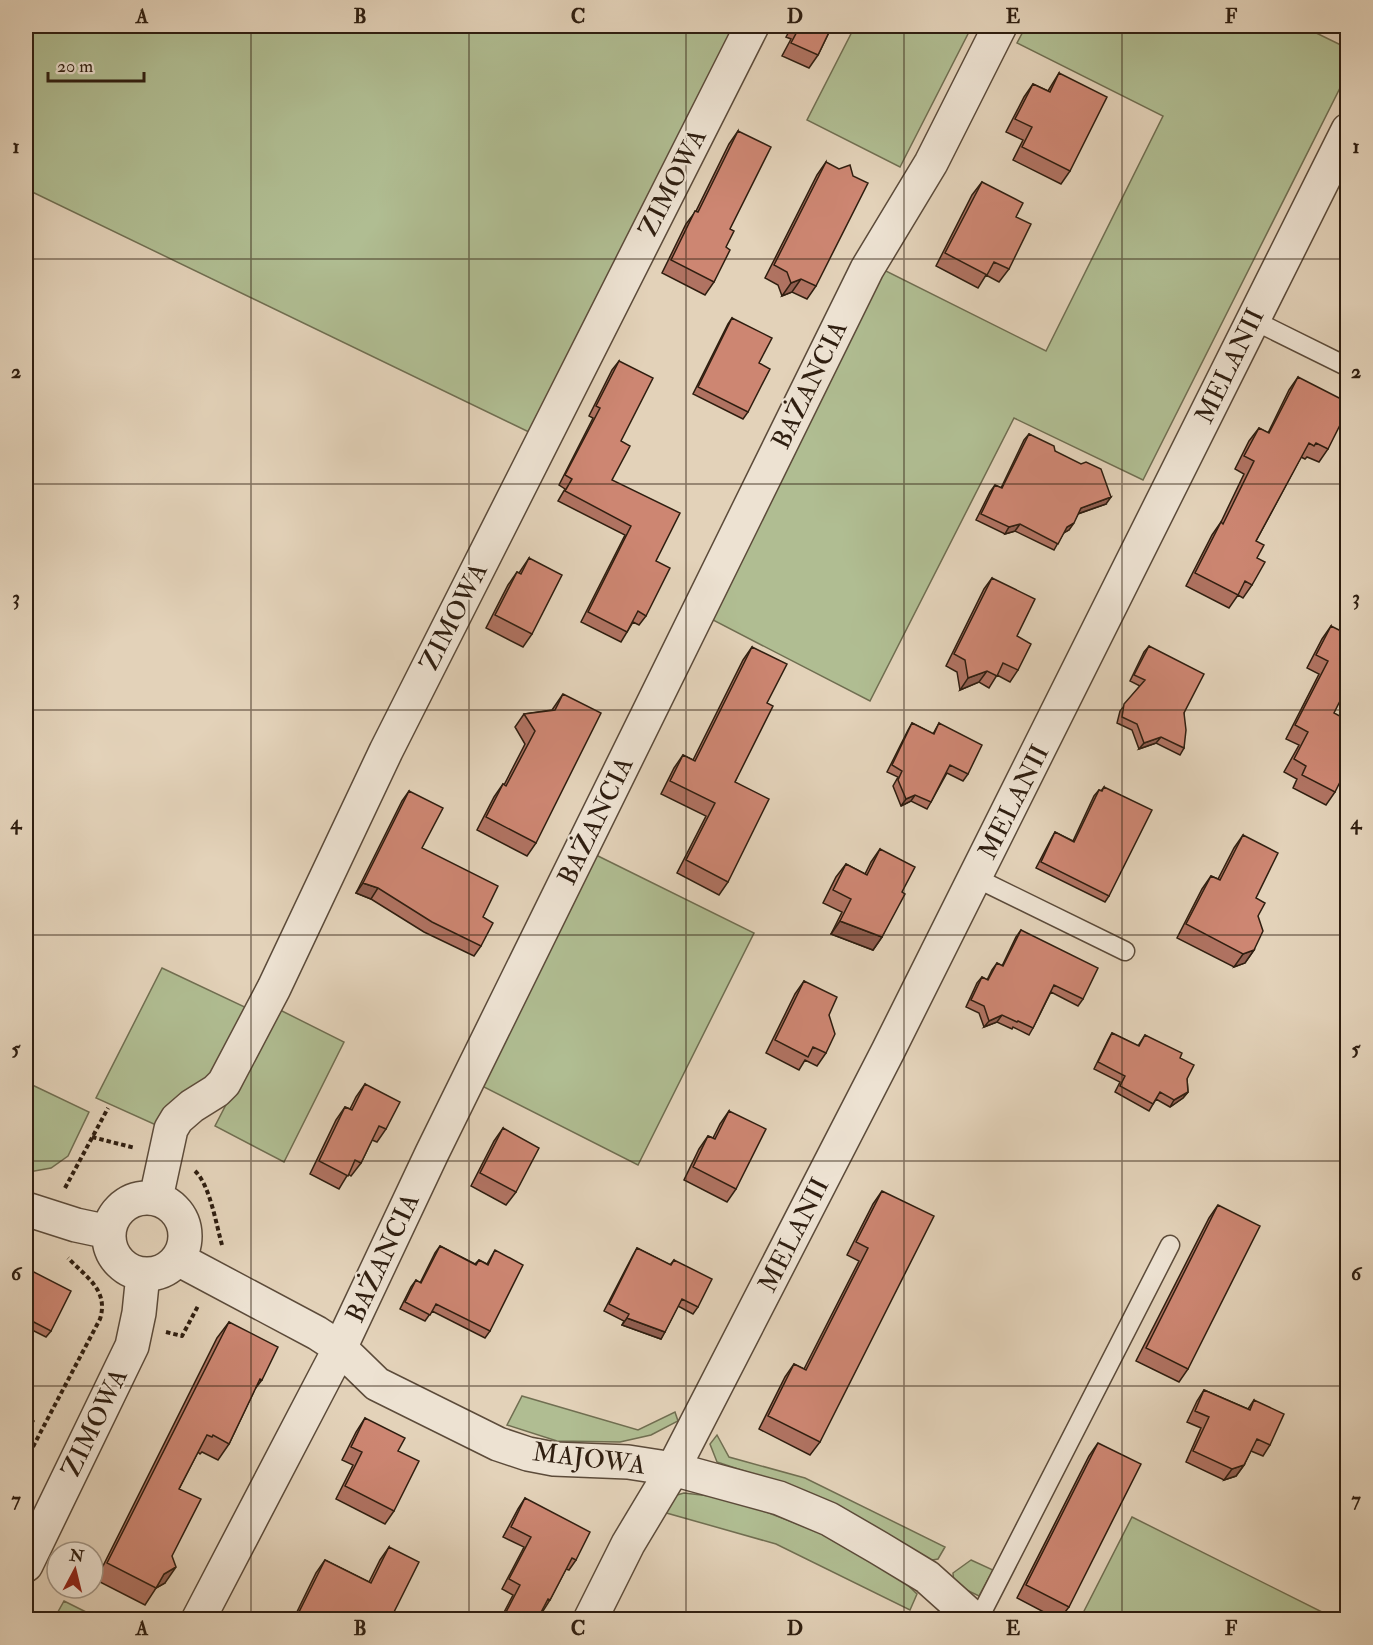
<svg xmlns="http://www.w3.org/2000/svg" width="1373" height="1645" font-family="'IM FELL Double Pica',serif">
<rect width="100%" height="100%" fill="#e3d2b9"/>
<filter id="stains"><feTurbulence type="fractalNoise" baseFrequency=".00333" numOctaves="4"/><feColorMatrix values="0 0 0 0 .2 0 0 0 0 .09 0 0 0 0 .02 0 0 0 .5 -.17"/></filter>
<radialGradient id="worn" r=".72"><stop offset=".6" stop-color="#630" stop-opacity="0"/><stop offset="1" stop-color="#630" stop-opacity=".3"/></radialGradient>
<path fill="#b0bd92" stroke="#706e51" stroke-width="1.5" d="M26 26H740L533 434 26 189Z
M855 26H972L900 167 807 120Z
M1026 26H1302L1347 48V74L1143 480 1014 418 870 701 713 620 882 269 1046 351 1163 116 1017 43Z
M596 855 754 933 638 1165 480 1085Z
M162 968 249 1009 209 1084C182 1094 167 1098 156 1125L96 1098Z
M276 1008 344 1042 284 1162 215 1126Z
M26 1082 89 1112 68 1156 51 1168 29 1172 26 1170Z
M522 1396 638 1430 675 1412 678 1421 651 1435 620 1442 557 1441 507 1425Z
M717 1435 729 1457 805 1478 945 1547 938 1559 927 1561 864 1522 808 1492 717 1462 710 1444Z
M684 1493 710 1496 758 1509 829 1536 896 1574 917 1594 910 1610 776 1544 663 1512 677 1495Z
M1132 1517 1336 1619H1080Z
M971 1560 993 1570 979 1596 954 1584 953 1573Z
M64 1601 100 1619H54Z"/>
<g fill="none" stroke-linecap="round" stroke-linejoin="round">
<g stroke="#5c4b3a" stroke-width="21">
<path id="service" d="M1253 320 1348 367
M976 878 1125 951
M978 1620 1170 1245"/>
</g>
<g stroke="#5c4b3a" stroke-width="36">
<path id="minor" d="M109 1236a38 38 0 1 1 76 0a38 38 0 1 1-76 0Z
M156 1198 171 1129 177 1119 192 1106 216 1091 224 1083 274 988 386 751 752 26
M26 1209 76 1225 109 1232
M178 1259 317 1333 340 1348 377 1384 498 1444 528 1454 554 1459 628 1462 673 1469 779 1498 829 1519 879 1548 927 1577 975 1620
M26 1565 132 1346 139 1313 143 1274
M198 1620 340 1348 432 1153 867 269 931 163 1000 26
M590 1620 628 1544 673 1469 888 1051 1348 130"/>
</g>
<path stroke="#2f1e10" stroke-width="4" stroke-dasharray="4.5 3" stroke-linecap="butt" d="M92 1137 135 1148
M195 1171C210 1185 216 1224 222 1245
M65 1188 108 1108
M166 1332 182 1336 198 1306
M26 1460 100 1319C109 1290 86 1277 68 1258"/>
<use href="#service" stroke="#ede2d2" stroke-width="18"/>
<use href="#minor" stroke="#ede2d2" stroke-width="33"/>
</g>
<path fill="#b07362" stroke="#2f1e10" stroke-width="1.5" d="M792 26H832L818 55 809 68 782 56 791 39 786 37Z
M1059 73 1070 171 1061 184 1013 160 1023 140 1006 132 1024 97 1033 84 1048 91Z
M738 131 730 229 726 247 714 282 705 295 662 273 686 224 696 211 729 144Z
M826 162 816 286 807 299 792 292 782 296 778 285 765 278 817 175Z
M982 182 1016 217 1009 269 999 282 986 275 978 288 936 266 972 195Z
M1347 289V304L1341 301Z
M732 318 759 363 748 412 743 419 693 394 728 324Z
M619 361 621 441 612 480 656 561 646 616 639 625 633 622 621 642 581 622 625 535 558 501 565 489 559 485 593 418 589 416 612 370Z
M1298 377 1328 449 1319 462 1307 457 1305 459 1301 457 1256 541 1257 558 1252 585 1243 598 1238 595 1229 608 1186 586 1212 535 1221 522 1244 474 1235 469 1249 441 1259 428 1268 433 1289 390Z
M1029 434 1055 451 1106 504 1078 514 1069 530 1064 532 1054 550 1015 531 1005 534 976 520 990 492 995 485 1001 488 1024 440Z
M529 558 532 634 523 647 486 628 508 585 517 572 519 573Z
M992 578 1017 636 1018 670 1010 682 997 675 989 688 979 682 960 690 957 672 946 666 984 589Z
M1331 626 1334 713 1335 792 1326 805 1293 788 1297 779 1284 772 1299 745 1286 739 1319 674 1307 668 1322 639Z
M1149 646 1184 713V748L1180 755 1156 743 1139 749 1132 730 1117 723 1120 711 1140 686 1130 681 1144 652Z
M752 647 767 703 735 782 728 882 719 895 677 873 706 816 661 794 674 768 683 755 693 760 743 660Z
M563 694 536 843 527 856 477 830 494 797 503 784 504 785 525 744 515 727 524 714 552 710Z
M912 723 933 734 939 723 968 774 963 781 947 773 931 802 927 809 911 801 901 806 893 786 898 777 887 772 908 730Z
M1104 787 1109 896 1105 902 1036 868 1051 839 1055 832 1073 841 1094 796 1099 790 1101 791Z
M409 791 422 848 483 917 481 946 474 956 424 932 371 899 356 893 402 801Z
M1243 835 1256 898 1258 916 1254 950 1245 963 1234 967 1177 938 1202 889 1211 876 1218 879 1234 848Z
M880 849 902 892 882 937 873 950 831 934 842 912 823 903 836 877 846 864 865 874 871 862Z
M1021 930 1083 999 1078 1006 1051 992 1033 1028 1029 1035 1013 1027 1012 1029 997 1022 984 1027 979 1013 966 1007 977 983 982 977 987 980 992 970 997 963 1002 966 1016 937Z
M804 981 829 1015 826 1053 817 1066 805 1060 799 1070 766 1053 795 994Z
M1112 1033 1138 1046 1145 1035 1180 1058 1187 1079 1188 1092 1183 1098 1170 1107 1156 1099 1149 1111 1115 1092 1120 1082 1094 1069 1108 1040Z
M365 1084 386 1129 377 1142 372 1140 361 1163 351 1176 348 1174 339 1189 310 1174 336 1120 345 1107 350 1109 356 1097Z
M729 1111 736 1189 727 1202 684 1180 699 1149 708 1136 713 1138 720 1124Z
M503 1128 516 1192 506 1205 471 1186 494 1141Z
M882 1191 820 1442 810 1455 759 1429 785 1377 794 1364 804 1369 859 1261 847 1255 873 1204Z
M1218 1205 1188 1369 1179 1382 1136 1361 1209 1218Z
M440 1246 475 1264 479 1260 487 1264 495 1250 490 1331 485 1338 432 1311 425 1321 400 1309 411 1287 416 1280 420 1283 435 1253Z
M637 1248 670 1265 674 1260 698 1307 693 1314 678 1306 661 1339 622 1325 624 1321 604 1311 633 1255Z
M26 1268 51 1331 46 1337 26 1327Z
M229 1322 262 1380 255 1389 229 1444 218 1460 202 1452 200 1454 198 1452 179 1489 172 1556 165 1583 156 1588 145 1605 96 1580 217 1338Z
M1204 1390 1248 1409 1254 1400 1270 1445 1263 1456 1251 1451 1244 1465 1236 1476 1224 1480 1186 1462 1201 1428 1187 1422 1197 1401Z
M365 1418 398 1451 394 1511 385 1524 336 1499 353 1465 342 1460 356 1432Z
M1098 1443 1069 1607 1059 1620 1017 1598 1089 1456Z
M525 1498 576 1560 569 1570 566 1569 550 1600 543 1611 542 1610 537 1620H500L513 1595 502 1589 524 1547 503 1537 518 1509Z
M389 1547 390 1620H293L316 1573 325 1560 369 1582 380 1560Z"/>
<path fill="#905e50" stroke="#2f1e10" stroke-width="1.5" d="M801 279 792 292 782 296 791 283Z
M1111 497 1106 504 1077 514 1081 508Z
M1074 523 1069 530 1062 534 1067 527Z
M1020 524 1015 531 1005 534 1009 527Z
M987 671 979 682 960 690 968 678Z
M1161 737 1156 743 1139 749 1144 743Z
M915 795 911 801 901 806 906 799Z
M363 883 378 888 371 899 356 893Z
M840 921 882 937 873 950 831 934Z
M1254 950 1245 963 1234 967 1243 954Z
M1002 1015 997 1022 984 1027 989 1021Z
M1188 1092 1183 1098 1170 1107 1174 1100Z
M627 1318 665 1332 661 1339 622 1325Z
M1244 1465 1236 1476 1224 1480 1232 1469Z
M176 1567 165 1583 156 1588 164 1574Z"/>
<path fill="#cd8672" stroke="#2f1e10" stroke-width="1.5" d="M798 26H832L818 55 791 43 800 26Z
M1059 73 1107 97 1070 171 1022 147 1032 127 1015 119 1033 84 1050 92Z
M738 131 771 147 730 229 734 231 726 247 730 250 714 282 671 260 695 211 698 212Z
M826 162 839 169 850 165 853 176 868 183 816 286 801 279 791 283 787 272 774 265Z
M982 182 1023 203 1016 217 1031 224 1009 269 994 262 987 275 945 253Z
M732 318 772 338 759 363 770 369 748 412 698 387Z
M619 361 653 378 621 441 630 446 612 480 680 513 656 561 670 568 646 616 638 611 627 632 588 612 631 526 565 491 572 479 565 475 600 408 596 406Z
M1298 377 1347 402V411L1328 449 1316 443 1314 446 1309 443 1256 541 1264 545 1257 558 1265 562 1252 585 1245 581 1238 595 1195 573 1221 522 1223 524 1254 461 1244 456 1259 428 1269 433Z
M1029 434 1054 446 1055 451 1081 464 1086 462 1101 469 1111 497 1081 508 1074 523 1067 527 1058 544 1020 524 1009 527 981 514 995 485 1002 488Z
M529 558 562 575 532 634 495 615 517 572 521 574Z
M992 578 1035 599 1017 636 1031 644 1018 670 1003 663 997 676 987 671 968 678 965 660 954 654Z
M1331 626 1347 634V687L1334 713 1347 720V768L1335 792 1302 775 1306 766 1294 759 1308 732 1295 725 1328 661 1316 655Z
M1149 646 1204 674 1184 713 1186 730 1184 748 1161 737 1144 743 1137 724 1122 717 1124 704 1145 680 1134 675Z
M752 647 787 664 767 703 773 706 735 782 769 799 728 882 686 860 715 803 670 781 683 755 695 761Z
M563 694 601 713 536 843 486 817 503 784 506 786 535 731 524 714 555 710Z
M912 723 934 734 939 723 982 745 968 774 950 765 931 802 915 795 906 799 898 780 902 771 892 765Z
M1104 787 1152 810 1109 896 1041 862 1055 832 1074 842 1099 790 1102 791Z
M409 791 443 808 422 848 498 886 483 917 493 923 481 946 432 922 378 888 363 883Z
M1243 835 1278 853 1256 898 1265 903 1258 916 1263 931 1254 950 1243 954 1186 924 1211 876 1220 880Z
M880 849 915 867 902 892 905 894 882 937 840 921 851 899 833 890 846 864 867 875Z
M1021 930 1098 968 1083 999 1054 985 1033 1028 1018 1021 1017 1022 1002 1015 989 1021 984 1006 971 1000 982 977 988 980 997 963 1003 966Z
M804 981 837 997 829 1015 835 1034 826 1053 813 1047 808 1057 775 1040Z
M1112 1033 1139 1046 1145 1035 1182 1053 1180 1058 1194 1065 1187 1079 1188 1092 1174 1100 1160 1092 1153 1104 1120 1086 1125 1076 1098 1062Z
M365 1084 400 1102 386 1129 379 1126 361 1163 355 1160 348 1176 319 1161 345 1107 352 1110Z
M729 1111 766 1129 736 1189 693 1167 708 1136 715 1139Z
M503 1128 539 1148 516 1192 480 1173Z
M882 1191 934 1216 820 1442 768 1416 794 1364 806 1370 868 1248 856 1242Z
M1218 1205 1260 1226 1188 1369 1146 1348Z
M440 1246 476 1265 479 1260 488 1265 495 1250 523 1265 490 1331 436 1304 430 1315 405 1302 416 1280 421 1283Z
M637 1248 671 1265 674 1260 712 1279 698 1307 682 1299 665 1332 627 1318 629 1314 609 1304Z
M26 1268 71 1291 51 1331 26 1318Z
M229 1322 278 1347 262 1380 260 1379 229 1444 213 1435 212 1437 207 1435 179 1489 201 1499 172 1556 176 1567 164 1574 156 1588 107 1563Z
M1204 1390 1250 1410 1254 1400 1284 1414 1270 1445 1257 1439 1244 1465 1232 1469 1193 1451 1209 1417 1195 1411Z
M26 1416 34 1421 26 1437Z
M365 1418 405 1438 398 1451 419 1461 394 1511 345 1486 362 1452 351 1447Z
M1098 1443 1141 1464 1069 1607 1026 1585Z
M525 1498 590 1532 576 1560 572 1558 550 1600 548 1599 537 1620H502L520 1585 509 1579 531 1537 511 1527Z
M389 1547 419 1562 390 1620H337L330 1616 329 1620H295L325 1560 371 1583Z"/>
<path fill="none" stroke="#2f1e10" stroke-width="1.5" stroke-opacity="0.55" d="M251 26V1620M469 26V1620M686 26V1620M904 26V1620M1122 26V1620M26 259H1348M26 484H1348M26 710H1348M26 935H1348M26 1161H1348M26 1386H1348"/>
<g text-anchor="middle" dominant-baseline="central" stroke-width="4.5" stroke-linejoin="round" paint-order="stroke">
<g font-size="26" fill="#2f1e10" stroke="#ede2d2">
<text transform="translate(673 183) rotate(-63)">ZIMOWA</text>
<text transform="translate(1230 366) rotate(-64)">MELANII</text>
<text transform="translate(810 385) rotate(-64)">BAŻANCIA</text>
<text transform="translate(454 617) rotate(-63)">ZIMOWA</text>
<text transform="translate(1014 802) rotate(-63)">MELANII</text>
<text transform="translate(596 821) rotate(-64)">BAŻANCIA</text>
<text transform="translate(794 1235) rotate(-63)">MELANII</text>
<text transform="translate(383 1258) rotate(-65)">BAŻANCIA</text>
<text transform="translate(95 1423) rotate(-64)">ZIMOWA</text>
<text transform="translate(589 1459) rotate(7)">MAJOWA</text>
</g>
</g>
<rect width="1373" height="1645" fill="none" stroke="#e3d2b9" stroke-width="66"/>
<g transform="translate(75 1570) rotate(7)"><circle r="28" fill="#ede2d2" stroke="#a19484" stroke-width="1.5"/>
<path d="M0-4.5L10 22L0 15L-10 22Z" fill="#8f2418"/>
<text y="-9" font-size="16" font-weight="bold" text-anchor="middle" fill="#2f1e10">N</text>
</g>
<path d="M48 72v9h96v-9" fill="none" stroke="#2f1e10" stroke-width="3"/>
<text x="57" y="72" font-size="18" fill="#2f1e10" stroke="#ede2d2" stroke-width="4.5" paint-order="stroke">20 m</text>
<rect x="33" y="33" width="1307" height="1579" fill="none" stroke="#2f1e10" stroke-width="2"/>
<g font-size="20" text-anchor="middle" font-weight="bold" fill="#2f1e10">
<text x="142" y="23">A</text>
<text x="360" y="23">B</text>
<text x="578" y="23">C</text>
<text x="795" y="23">D</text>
<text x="1013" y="23">E</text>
<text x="1231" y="23">F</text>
<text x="16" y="153">1</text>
<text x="1356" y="153">1</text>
<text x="16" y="378">2</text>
<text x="1356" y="378">2</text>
<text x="16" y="604">3</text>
<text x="1356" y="604">3</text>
<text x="16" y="829">4</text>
<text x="1356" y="829">4</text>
<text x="16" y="1055">5</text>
<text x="1356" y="1055">5</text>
<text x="16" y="1280">6</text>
<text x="1356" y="1280">6</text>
<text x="16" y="1506">7</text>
<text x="1356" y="1506">7</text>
<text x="142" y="1635">A</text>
<text x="360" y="1635">B</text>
<text x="578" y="1635">C</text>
<text x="795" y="1635">D</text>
<text x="1013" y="1635">E</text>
<text x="1231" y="1635">F</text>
</g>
<rect width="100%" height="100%" filter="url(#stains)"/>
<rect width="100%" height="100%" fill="url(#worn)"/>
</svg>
